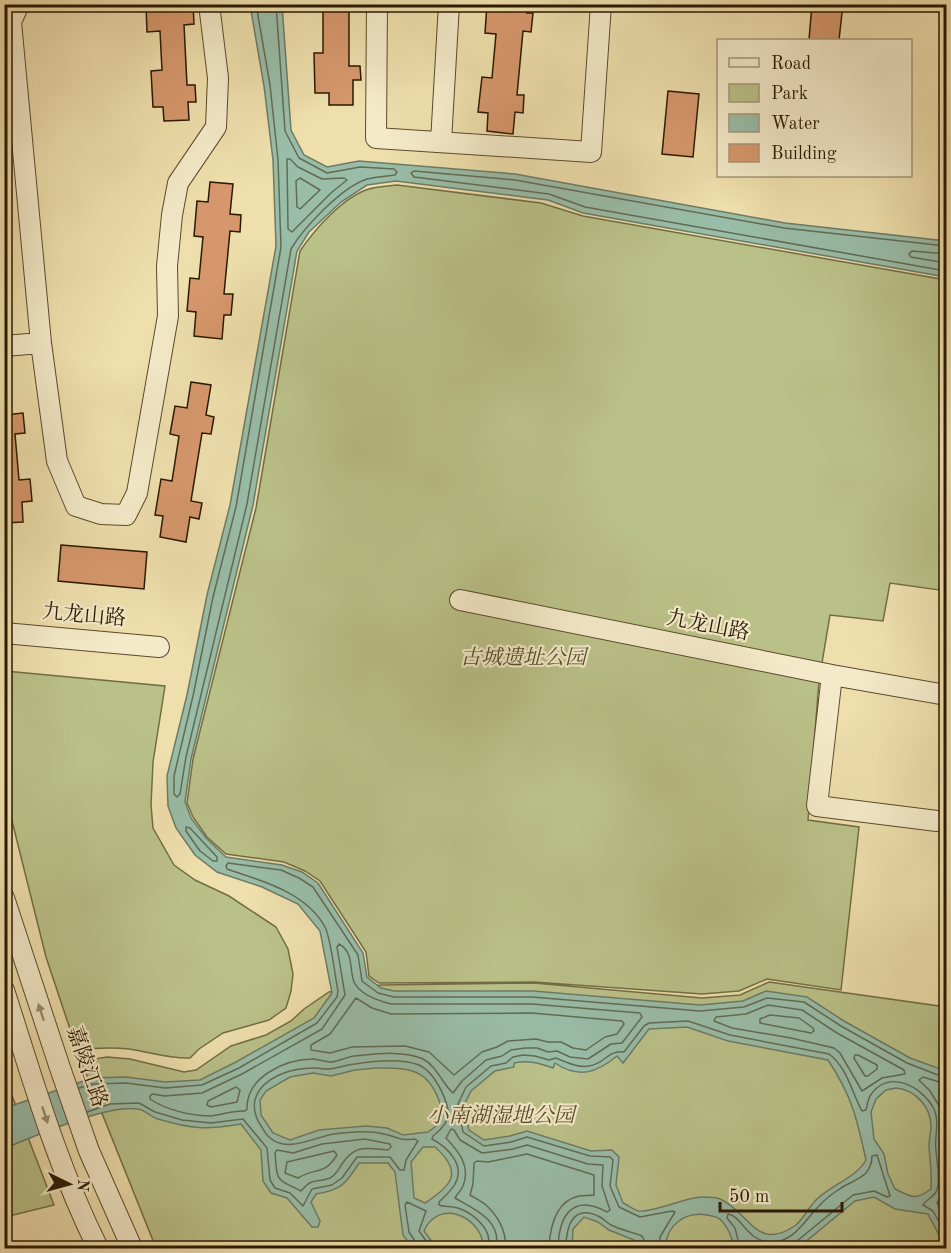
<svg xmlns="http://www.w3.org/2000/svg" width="951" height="1253" font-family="'Old Standard TT','Noto Serif SC',serif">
<rect width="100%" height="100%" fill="#eedfac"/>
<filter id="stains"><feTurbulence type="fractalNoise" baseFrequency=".00333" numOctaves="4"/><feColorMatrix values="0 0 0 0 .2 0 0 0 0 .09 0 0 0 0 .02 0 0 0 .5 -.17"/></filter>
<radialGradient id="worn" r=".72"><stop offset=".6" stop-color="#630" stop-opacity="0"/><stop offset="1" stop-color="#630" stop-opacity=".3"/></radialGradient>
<path fill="#bac188" stroke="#726d45" stroke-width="1.5" d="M397 185 541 203 583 216 946 280V591L890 583 883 621 830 615 819 681 808 820 859 827 841 990 767 979 739 991 702 994 534 982 379 983 369 976 366 952 320 881 305 871 284 862 226 854 207 837 193 817 187 803 193 759 256 508 300 251C315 229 343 197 369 189 378 186 388 186 397 185Z
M5 671 165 686 153 762 151 805 153 828 174 865 195 880 229 896 276 927 288 949 293 974 291 991 286 1008 269 1020 223 1033 199 1049 190 1058C169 1059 150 1052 129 1049 112 1047 94 1048 77 1050L46 957 5 793Z
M769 982 946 1007V1248H156L81 1061 107 1057 130 1059 184 1072 196 1070 231 1046 266 1035 291 1021 304 1009 329 992 381 985 534 983 702 998 740 995Z
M4 1075 54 1205 5 1217H4Z"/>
<path fill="#99bda8" stroke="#6d7b66" stroke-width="1.5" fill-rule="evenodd" d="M250 5H282L291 130 304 155 327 167 359 161 515 174 785 223 946 241V277L583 213 548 200 396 181 367 185 341 202 309 232 297 251 253 505 191 759 185 802 191 818 206 838 226 857 282 865 302 872 318 883 363 953 367 977 381 988 394 991H533L700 1005 743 1001 766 991 807 997 844 1021 910 1058 946 1071V1241L940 1237 928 1214 895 1209 874 1197 855 1201 798 1248H735C731 1237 729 1228 720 1219 716 1216 711 1216 707 1215 685 1211 665 1226 666 1248H643L639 1242 609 1230 598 1222 584 1217 573 1229 572 1248H480L483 1243C478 1215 438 1199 424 1231L433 1243 449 1248H413L403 1235 395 1172 388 1163H359C346 1184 341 1190 316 1194L311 1202 320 1221 318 1227H312L287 1198 271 1193 263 1181 261 1150 241 1124C206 1130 192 1129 158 1119 151 1117 145 1110 138 1109 107 1104 36 1136 5 1148V1108L92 1078 126 1077 165 1082 200 1080 236 1062 314 1018 332 993 320 931 298 904 262 887 217 872 195 855 176 828 168 806 167 776 187 695 207 595 230 505 276 246 273 160 264 86ZM687 1027 728 1041 828 1060C852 1096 857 1119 866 1160 856 1178 831 1185 816 1200 809 1207 804 1218 796 1225 756 1253 750 1212 720 1199 716 1197 707 1197 702 1197 686 1197 653 1213 639 1211 634 1210 628 1205 623 1203L616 1185 619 1157 612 1150 591 1151 527 1131 510 1136 484 1140 469 1130 463 1107 471 1091 495 1071 514 1067V1063C529 1060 539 1063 553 1068L555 1063C579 1079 596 1073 617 1056L623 1063 649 1029ZM376 1068C416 1067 433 1072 443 1114L436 1126 428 1132 403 1135 387 1128 366 1126 319 1130 290 1140 273 1133 261 1115 260 1100 266 1091 290 1077 313 1073 331 1076 355 1070ZM896 1088C915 1090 931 1106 931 1127 931 1133 929 1139 929 1146 930 1161 932 1174 931 1189 915 1201 911 1197 895 1189L888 1174 884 1154 874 1139 871 1112 876 1099 886 1090ZM423 1147H435C463 1172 453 1185 425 1203L414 1198 411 1162Z"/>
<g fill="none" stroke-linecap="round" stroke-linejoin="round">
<path stroke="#626b55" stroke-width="1.5" d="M256 4 270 85 278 160 281 247 236 507 213 597 193 696 174 776V794L177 797 180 794 186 757 247 504 291 249C304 227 342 187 367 179 375 177 386 176 395 175L397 172 394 169 360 167 327 173 299 158 285 131 276 4
M287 159H290L298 167 322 179 344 178 347 180 332 192 292 232 288 229Z
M300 178 320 190 300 209 297 207 296 181Z
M946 246 784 228 515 180 414 171 411 173 414 177 549 194 585 207 946 271
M946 254 912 251 909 254 911 257 946 263
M186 827 190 828 217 857V861H213L200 851 186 831Z
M339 944C354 952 349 969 354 982 360 995 379 1001 391 1004H532L640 1013 642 1017 622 1043 611 1044 588 1059 570 1057 557 1051 548 1052 537 1048H525L511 1050 502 1056 486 1060 462 1081 453 1093C443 1085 437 1066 423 1059 404 1050 375 1054 354 1056 347 1057 339 1061 332 1062 326 1062 320 1060 314 1059 285 1059 246 1077 247 1109L245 1111C233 1110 222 1115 211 1116 192 1116 166 1110 150 1099V1096L152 1094 165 1096 202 1093 242 1074 322 1029 345 995 337 947Z
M356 998 372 1008 391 1014 532 1013 622 1021 624 1024 617 1034 605 1037 586 1050 573 1048 561 1042H548L536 1039 508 1041 497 1047 482 1052 454 1075 429 1052 405 1046 352 1047 330 1053 311 1050V1045L330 1034Z
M768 1005 802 1010 837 1033 904 1070 905 1074 882 1078 862 1091 840 1053 834 1048 791 1038 732 1028 714 1021 716 1017 746 1014Z
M770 1015 799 1018 813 1028 814 1031 811 1033 760 1023V1019Z
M858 1055 877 1065V1069L868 1076H865L854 1058 855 1055Z
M946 1084 923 1077 919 1080 930 1091 943 1112 944 1126 943 1143 946 1170 944 1191 937 1203 946 1220
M236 1087 240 1090 237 1102 211 1107 207 1105 208 1101Z
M79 1088 93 1084 126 1083 165 1088 202 1085 239 1068 317 1023 337 997 338 991C335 977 331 938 325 927 306 892 262 881 227 869L226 866 228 863 281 870 299 878 313 887 358 955 362 981 378 993 394 997H532L700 1011 744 1007 767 998 804 1002 841 1026 907 1063 938 1075 946 1076
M87 1112 110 1104 139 1103 155 1112 182 1120 211 1123 243 1119 267 1148 270 1180 275 1188 290 1193 303 1206 312 1189 332 1185 342 1178 357 1157H390L400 1170H404L406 1160 418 1141 415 1139C399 1141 398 1137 384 1134 368 1130 351 1132 334 1134 314 1137 287 1154 269 1137 266 1135 263 1129 261 1126 235 1085 291 1063 324 1069 335 1070 344 1065 355 1064 374 1061 401 1058 419 1065 434 1072 445 1095 448 1110 450 1121 441 1130 433 1136L432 1139C447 1147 466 1165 455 1184 452 1190 444 1197 439 1202V1205C444 1207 451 1206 458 1208 473 1213 495 1231 487 1248
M365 1139 390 1144 391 1147 388 1150C367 1148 355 1144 342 1164 339 1169 336 1175 330 1178 315 1184 314 1176 301 1191 276 1178 277 1183 275 1153L277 1150 293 1153 322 1144Z
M334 1151 337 1155C324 1176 316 1167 298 1178L285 1173 287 1162Z
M418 1248 417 1244 409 1232 405 1205 407 1202 426 1211 419 1231 431 1248
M496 1248C502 1220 474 1209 455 1198 457 1194 461 1191 463 1186 471 1166 459 1152 446 1138L451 1129 454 1130 460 1140 482 1153 513 1149 527 1145 588 1164 603 1165 602 1186 610 1210 607 1212C572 1193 559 1216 558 1248
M505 1248C507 1232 498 1216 486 1205 481 1201 475 1198 470 1195L473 1184 474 1163 477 1161 488 1162 527 1154 594 1175V1195C589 1196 584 1195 579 1196 555 1201 550 1228 549 1248
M566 1248C566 1226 573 1203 600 1217 604 1219 607 1223 611 1225 621 1230 632 1232 642 1236L648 1248
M660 1248V1237L675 1212 672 1211 640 1217 619 1207 610 1186 613 1160 610 1157 590 1156 527 1137 511 1142 484 1146 463 1132 458 1104 466 1087 491 1066 506 1063 513 1057 523 1055 535 1056 549 1060 556 1058C566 1062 578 1068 589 1066 605 1064 607 1050 624 1052L644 1026 649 1023 688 1021 730 1035 829 1054C847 1067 852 1093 862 1111L866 1110C867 1106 868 1100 870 1096 888 1068 922 1086 934 1109 940 1122 934 1137 936 1151 937 1161 941 1183 936 1192 933 1197 926 1200 923 1205L933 1211 946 1234
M740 1248 735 1228 727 1218 728 1214C742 1216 746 1240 769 1242 794 1244 805 1219 820 1205 825 1199 832 1194 838 1190 846 1184 859 1180 866 1173 870 1168 872 1162 872 1156L877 1155 890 1196 887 1197 874 1191 853 1195 797 1241 795 1248"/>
</g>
<path fill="#d6976c" stroke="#2a1902" stroke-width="1.5" d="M146 4H193L194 24 184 25 187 85H195L196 102H188L189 120 164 121 163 107H153L151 71 162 70 160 31 147 32Z
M323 4H349V66H360L361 80H353V105H329V93H315L314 53H323Z
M487 4H528L527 13H533L531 32 523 31 517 95H524L523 113 515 112 513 134 487 131 488 113 478 112 482 77 492 78 496 34 485 33Z
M812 4H843L839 40H809Z
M668 91 699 94 693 157 662 154Z
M210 182 233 184 230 214 241 215 240 232 230 231 224 294H233L231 315H224L222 339 194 336 196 312 187 311 190 278 199 279 203 237 194 236 197 201 208 202Z
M191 382 211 385 206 415 214 417 211 434 202 433 191 501 202 503 199 519 190 517 186 542 160 537 163 516 155 515 161 479 172 481 179 436 170 434 175 406 187 408Z
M23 413 25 433 15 434 19 480 30 479 32 501 22 502 23 522 4 523V415Z
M61 545 147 552 144 589 58 581Z"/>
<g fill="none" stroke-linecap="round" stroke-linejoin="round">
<g stroke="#5b4a2c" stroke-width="22">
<path id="minor" d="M19 4 11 22 41 343 57 461 76 506 101 514 126 515 137 493 168 316 167 266 172 215 178 183 216 127 218 78 209 4
M377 4 376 138 591 152 601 4
M441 142 449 4
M4 346 41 343
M460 600 832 675 946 695
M4 633 159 647
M832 675 817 806 937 821
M4 898 60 1068 89 1151 132 1248
M4 990C32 1077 57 1166 98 1248"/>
</g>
<use href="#minor" stroke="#f4eac9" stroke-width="20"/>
</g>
<defs><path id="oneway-solid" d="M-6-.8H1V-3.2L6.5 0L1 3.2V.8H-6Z" transform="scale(1.5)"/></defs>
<g fill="#998c6f">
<use href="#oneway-solid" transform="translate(41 1012) rotate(-108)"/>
<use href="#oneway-solid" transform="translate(45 1115) rotate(72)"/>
</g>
<g text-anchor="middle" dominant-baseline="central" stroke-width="4.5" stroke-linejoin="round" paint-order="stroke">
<g font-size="21" fill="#2a1902" stroke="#f4eac9">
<text transform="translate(84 616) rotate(5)">九龙山路</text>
<text transform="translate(708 626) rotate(11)">九龙山路</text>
<text transform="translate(86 1067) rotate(71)">嘉陵江路</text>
</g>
<g font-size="21" font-style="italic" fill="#554b2a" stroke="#f4eac9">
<text x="523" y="658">古城遗址公园</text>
<text x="501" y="1116">小南湖湿地公园</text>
</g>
</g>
<rect width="951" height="1253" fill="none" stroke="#eedfac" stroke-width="24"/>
<rect x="6" y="6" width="939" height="1241" fill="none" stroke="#2a1902" stroke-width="3"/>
<rect x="12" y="12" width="927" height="1229" fill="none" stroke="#2a1902" stroke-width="1.5"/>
<rect x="717" y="39" width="195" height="138" fill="#f4eac9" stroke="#a39679" stroke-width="1.5"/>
<rect x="729" y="58" width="30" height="9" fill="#f4eac9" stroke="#a39679" stroke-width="1.5"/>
<text x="771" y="69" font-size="18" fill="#2a1902">Road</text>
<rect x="729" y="84" width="30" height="18" fill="#bac188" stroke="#a39679" stroke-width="1.5"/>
<text x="771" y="99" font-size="18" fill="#2a1902">Park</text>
<rect x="729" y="114" width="30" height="18" fill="#99bda8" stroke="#a39679" stroke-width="1.5"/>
<text x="771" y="129" font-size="18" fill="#2a1902">Water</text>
<rect x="729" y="144" width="30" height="18" fill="#d6976c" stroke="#a39679" stroke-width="1.5"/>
<text x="771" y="159" font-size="18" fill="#2a1902">Building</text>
<g transform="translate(69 1184) rotate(95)" stroke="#f4eac9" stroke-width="4.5" paint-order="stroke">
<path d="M0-4.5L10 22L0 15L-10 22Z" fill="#2a1902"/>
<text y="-9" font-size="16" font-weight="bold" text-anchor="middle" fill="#2a1902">N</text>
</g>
<path d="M720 1202v9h122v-9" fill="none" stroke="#2a1902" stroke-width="3"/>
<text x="729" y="1202" font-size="18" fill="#2a1902" stroke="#f4eac9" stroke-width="4.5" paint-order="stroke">50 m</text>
<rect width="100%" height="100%" filter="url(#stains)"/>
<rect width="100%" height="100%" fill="url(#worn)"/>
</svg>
